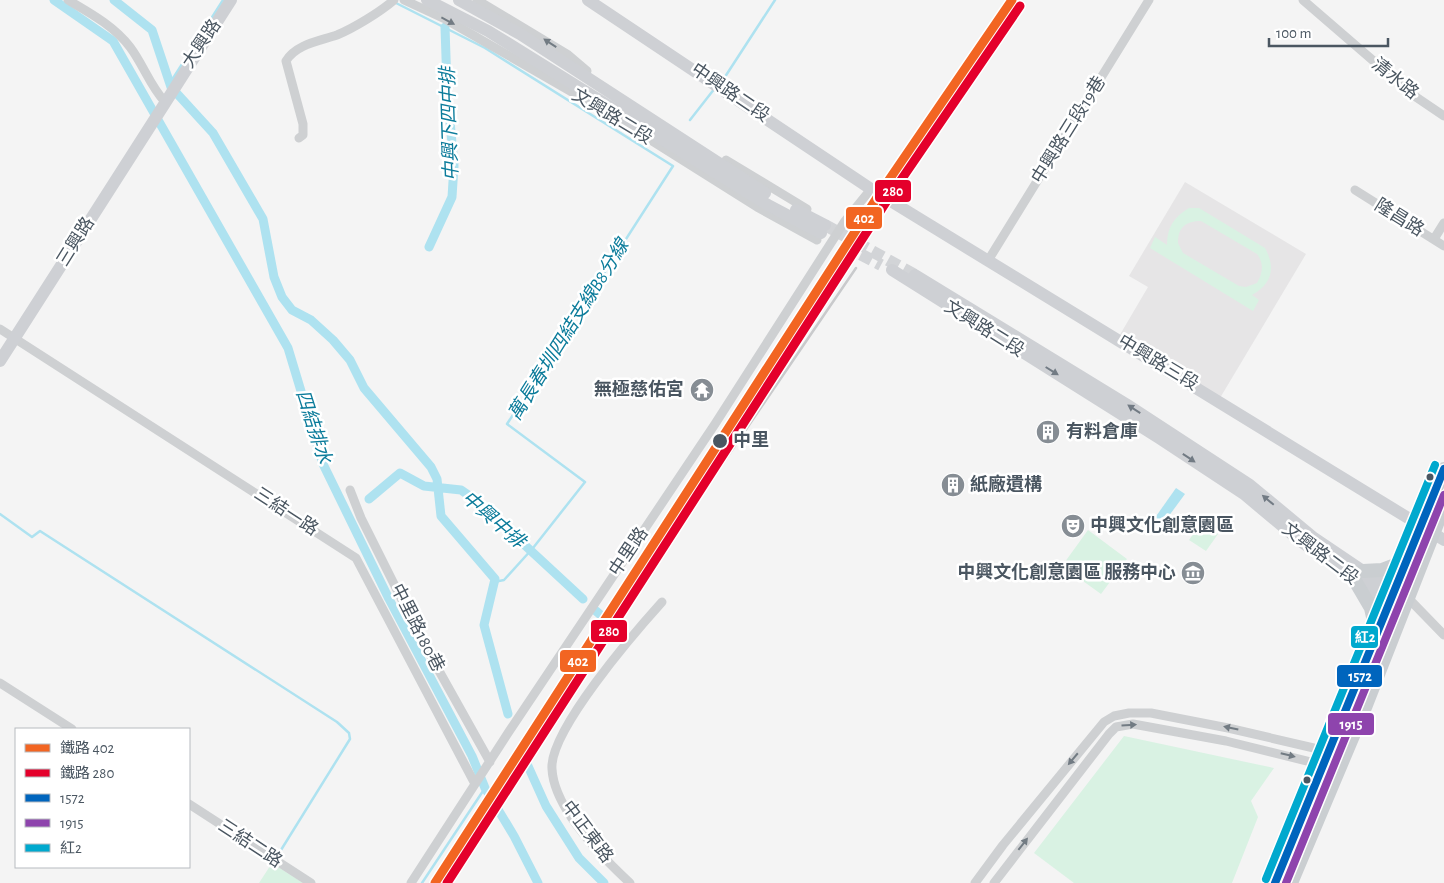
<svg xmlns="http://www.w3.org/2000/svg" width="1444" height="883" font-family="'Alegreya Sans','Noto Sans TC',sans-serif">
<rect width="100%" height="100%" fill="#f4f4f4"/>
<path fill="#e6e5e6" d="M1185 182 1306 254 1220 398 1118 338 1148 287 1129 276Z"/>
<path fill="#d9f2e3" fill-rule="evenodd" d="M1189 208H1199L1265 248C1276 268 1272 284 1252 295L1259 300 1253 311 1150 248 1155 237 1167 245C1167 227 1174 217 1189 208ZM1201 221 1257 254C1264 263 1263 273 1257 283L1246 287 1239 286 1183 253 1178 243C1178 227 1186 221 1201 221Z
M1201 523 1218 534 1206 551 1189 540Z
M1088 530 1127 559 1101 594 1062 566Z
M1124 736 1274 768 1251 801 1258 817 1232 883H1074L1034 853Z
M272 863 303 883H259Z"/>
<path fill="#aee2f0" d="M1176 488 1185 494 1160 528 1152 522Z"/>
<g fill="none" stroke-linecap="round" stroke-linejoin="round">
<path stroke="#aee2f0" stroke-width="2.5" d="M394 2 485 48 673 166 507 424 585 482 533 548 504 580 494 582
M170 83 223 0
M721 83 775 0
M690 120 715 88
M0 514 32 537 40 531 337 722 349 733 350 739 281 850
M422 883 485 788"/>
<path stroke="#aee2f0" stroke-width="9" d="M54 0 113 41 288 348 323 464 389 599 472 756 485 788 514 836 538 883
M114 0 152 30 171 87 213 133 263 219 274 277 282 297 292 310 311 320 333 340 350 360 364 388 431 467 437 479 441 516 495 579 484 625 508 714
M429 247 452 197 454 166 447 87 445 27
M369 499 400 473 424 486 461 490 477 501 583 599
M596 611 603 617
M528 766 546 806 579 858 604 883"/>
<path stroke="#d2d4d7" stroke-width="12" stroke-dasharray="12 6" stroke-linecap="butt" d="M825 225 915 275
M845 246 881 265"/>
<path stroke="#ced0d2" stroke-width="9" d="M68 0C90 13 114 26 130 47 143 64 150 86 165 102
M404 0 445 19 598 107 757 207 817 240
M477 0 567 54 587 71
M1303 0 1413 95 1444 116
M299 138 303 135V124L286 61C296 44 320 41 337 35 354 28 380 12 394 0
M726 160 807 209
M1355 190 1444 246
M1434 239 1444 223
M989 259 1149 0
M0 329 356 558 475 784
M350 490 361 518 424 644 490 762
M1408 598 1444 635
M0 683 72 729
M189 804 311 883
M411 883 510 730 715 424 845 221 871 189
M630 883C602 857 554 809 552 769 549 731 635 632 662 602
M975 883 1003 845 1104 722 1114 716 1129 713H1151L1228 728 1344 755
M994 883 1109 734 1116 727 1133 724 1226 741 1339 769"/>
<path stroke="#ced0d4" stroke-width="12" d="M427 0 488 31 768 205 821 233
M459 0 520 34 765 193
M588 0 871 189 1444 540
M796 210 825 225
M892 270 1159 438 1244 494 1299 540 1389 603 1398 600
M915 275 1126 404 1250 485 1314 538 1394 592 1403 596
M0 361 231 0"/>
<path stroke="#caced1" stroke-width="14" d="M1363 571 1382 570 1408 560
M1354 579 1371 608 1377 635
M1275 883 1444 469
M1291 883 1366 705 1444 506"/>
<path stroke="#c9cacc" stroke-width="2.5" d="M447 883 655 563 856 268"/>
<g stroke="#fff" stroke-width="11">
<path id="bus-1" d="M1275 883 1444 469"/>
</g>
<g stroke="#fff" stroke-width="11">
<path id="bus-2" d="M1286 883 1444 495"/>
</g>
<g stroke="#fff" stroke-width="11">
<path id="bus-3" d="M1266 879 1435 465"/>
</g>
<use href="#bus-1" stroke="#0065bd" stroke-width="8"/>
<use href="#bus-2" stroke="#8e44ad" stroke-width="8"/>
<use href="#bus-3" stroke="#00a9ce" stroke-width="8"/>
<g stroke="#fff" stroke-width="12">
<path id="rail-1" d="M435 883 880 193 1012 0"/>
</g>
<g stroke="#fff" stroke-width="12">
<path id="rail-2" d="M447 883 888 199 1020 6"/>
</g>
<use href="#rail-1" stroke="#f26522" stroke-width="9"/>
<use href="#rail-2" stroke="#e4002b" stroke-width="9"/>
</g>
<defs><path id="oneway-solid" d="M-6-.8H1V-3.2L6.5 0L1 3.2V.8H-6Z" transform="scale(1.25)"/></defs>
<g fill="#727b83">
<use href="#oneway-solid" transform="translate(448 21) rotate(28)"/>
<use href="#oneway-solid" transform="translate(550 43) rotate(-147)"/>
<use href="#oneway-solid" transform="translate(1129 725) rotate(-3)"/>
<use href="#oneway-solid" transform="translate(1231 728) rotate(-168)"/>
<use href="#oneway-solid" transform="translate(1288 755) rotate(14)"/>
<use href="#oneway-solid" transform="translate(1073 759) rotate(130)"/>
<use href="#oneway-solid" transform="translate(1023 844) rotate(-52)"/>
</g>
<g fill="#727b84">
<use href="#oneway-solid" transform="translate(1052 371) rotate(32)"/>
<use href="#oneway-solid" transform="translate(1134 409) rotate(-147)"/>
<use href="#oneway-solid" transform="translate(1189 458) rotate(34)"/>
<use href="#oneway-solid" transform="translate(1268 500) rotate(-140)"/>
</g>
<defs>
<g id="temple-disc" transform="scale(1.25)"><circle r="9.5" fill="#868d94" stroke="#fff"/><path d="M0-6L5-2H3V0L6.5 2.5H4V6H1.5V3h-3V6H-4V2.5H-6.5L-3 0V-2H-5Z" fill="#fff"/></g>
<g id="building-disc" transform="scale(1.25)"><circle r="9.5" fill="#868d94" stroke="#fff"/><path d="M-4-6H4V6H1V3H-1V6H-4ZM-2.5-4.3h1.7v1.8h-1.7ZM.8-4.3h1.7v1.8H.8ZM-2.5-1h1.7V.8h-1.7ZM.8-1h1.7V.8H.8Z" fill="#fff"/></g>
<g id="theatre-disc" transform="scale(1.25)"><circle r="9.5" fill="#868d94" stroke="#fff"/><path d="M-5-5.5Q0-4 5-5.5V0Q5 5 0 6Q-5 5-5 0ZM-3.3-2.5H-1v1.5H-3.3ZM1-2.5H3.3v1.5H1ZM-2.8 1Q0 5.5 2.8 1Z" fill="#fff"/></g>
<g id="museum-disc" transform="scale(1.25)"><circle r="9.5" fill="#868d94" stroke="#fff"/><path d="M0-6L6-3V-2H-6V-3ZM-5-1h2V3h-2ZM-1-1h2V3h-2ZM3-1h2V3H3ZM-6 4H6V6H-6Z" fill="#fff"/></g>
</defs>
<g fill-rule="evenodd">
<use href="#temple-disc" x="702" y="390"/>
<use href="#building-disc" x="1048" y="432"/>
<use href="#building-disc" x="953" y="485"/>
<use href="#theatre-disc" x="1073" y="526"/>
<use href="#museum-disc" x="1193" y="573"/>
</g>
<g fill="#4a5661" stroke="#fff" stroke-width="2">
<circle cx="720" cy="441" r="8"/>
<circle cx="1430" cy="477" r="4.5"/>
<circle cx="1307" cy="780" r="4.5"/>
</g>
<g text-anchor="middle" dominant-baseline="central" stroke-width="5" stroke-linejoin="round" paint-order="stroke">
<g font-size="18" fill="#4a5661" stroke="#fff">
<text transform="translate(202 44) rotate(-56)">大興路</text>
<text transform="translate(1395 79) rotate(39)">清水路</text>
<text transform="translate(730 93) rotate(34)">中興路二段</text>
<text transform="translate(612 117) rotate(31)">文興路二段</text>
<text transform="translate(1069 130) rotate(-58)">中興路三段19巷</text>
<text transform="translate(1399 218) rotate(32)">隆昌路</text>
<text transform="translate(76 242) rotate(-58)">三興路</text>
<text transform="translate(984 329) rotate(32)">文興路二段</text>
<text transform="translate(1158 363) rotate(31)">中興路三段</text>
<text transform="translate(286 512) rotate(33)">三結一路</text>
<text transform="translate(629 552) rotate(-56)">中里路</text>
<text transform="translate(1320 554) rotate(37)">文興路二段</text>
<text transform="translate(417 628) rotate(63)">中里路180巷</text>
<text transform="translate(587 832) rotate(53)">中正東路</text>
<text transform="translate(250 844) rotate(33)">三結二路</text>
</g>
<g font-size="18" font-weight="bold" fill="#4a5661" stroke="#fff" text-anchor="start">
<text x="684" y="390" text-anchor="end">無極慈佑宮</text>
<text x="1066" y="432">有料倉庫</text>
<text x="970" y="485">紙廠遺構</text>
<text x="1090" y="526">中興文化創意園區</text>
<text x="1176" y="573" text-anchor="end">中興文化創意園區 服務中心</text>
</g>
<g font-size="18" font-weight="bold" fill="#4a5661" stroke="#fff" text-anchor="start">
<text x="733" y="441">中里</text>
</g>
<g font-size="19" font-style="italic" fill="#0c7c9b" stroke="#fff">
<text transform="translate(450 124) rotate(-92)">中興下四中排</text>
<text transform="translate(569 330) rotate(-58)">萬長春圳四結支線B8分線</text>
<text transform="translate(313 427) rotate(72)">四結排水</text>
<text transform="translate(493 520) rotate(41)">中興中排</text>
</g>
</g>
<g stroke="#fff" stroke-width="2">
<rect x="874" y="179" width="38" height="24" rx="5" fill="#e4002b"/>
<rect x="845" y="206" width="38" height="24" rx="5" fill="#f26522"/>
<rect x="590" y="619" width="38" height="24" rx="5" fill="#e4002b"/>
<rect x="1350" y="625" width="29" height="24" rx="5" fill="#00a9ce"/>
<rect x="559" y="649" width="38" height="24" rx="5" fill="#f26522"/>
<rect x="1336" y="664" width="47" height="24" rx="5" fill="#0065bd"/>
<rect x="1327" y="712" width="48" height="24" rx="5" fill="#8e44ad"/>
</g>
<g font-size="14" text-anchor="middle" font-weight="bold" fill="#fff">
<text x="893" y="196">280</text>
<text x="864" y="223">402</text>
<text x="609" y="636">280</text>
<text x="1365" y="642">紅2</text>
<text x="578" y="666">402</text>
<text x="1360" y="681">1572</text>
<text x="1351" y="729">1915</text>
</g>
<rect x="15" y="728" width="175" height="140" fill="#ffffff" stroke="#b7bbc0"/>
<rect x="25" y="744" width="25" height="8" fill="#f26522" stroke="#b7bbc0"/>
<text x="60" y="753" font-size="15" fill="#4a5661">鐵路 402</text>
<rect x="25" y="769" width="25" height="8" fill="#e4002b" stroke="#b7bbc0"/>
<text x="60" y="778" font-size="15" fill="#4a5661">鐵路 280</text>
<rect x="25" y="794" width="25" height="8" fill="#0065bd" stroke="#b7bbc0"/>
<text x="60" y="803" font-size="15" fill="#4a5661">1572</text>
<rect x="25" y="819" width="25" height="8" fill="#8e44ad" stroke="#b7bbc0"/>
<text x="60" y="828" font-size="15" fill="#4a5661">1915</text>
<rect x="25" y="844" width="25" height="8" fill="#00a9ce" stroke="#b7bbc0"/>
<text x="60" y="853" font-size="15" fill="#4a5661">紅2</text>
<path d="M1269 38v8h119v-8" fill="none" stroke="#4a5661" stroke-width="2.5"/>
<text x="1276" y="38" font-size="15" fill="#4a5661" stroke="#ffffff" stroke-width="4" paint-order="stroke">100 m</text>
</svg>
